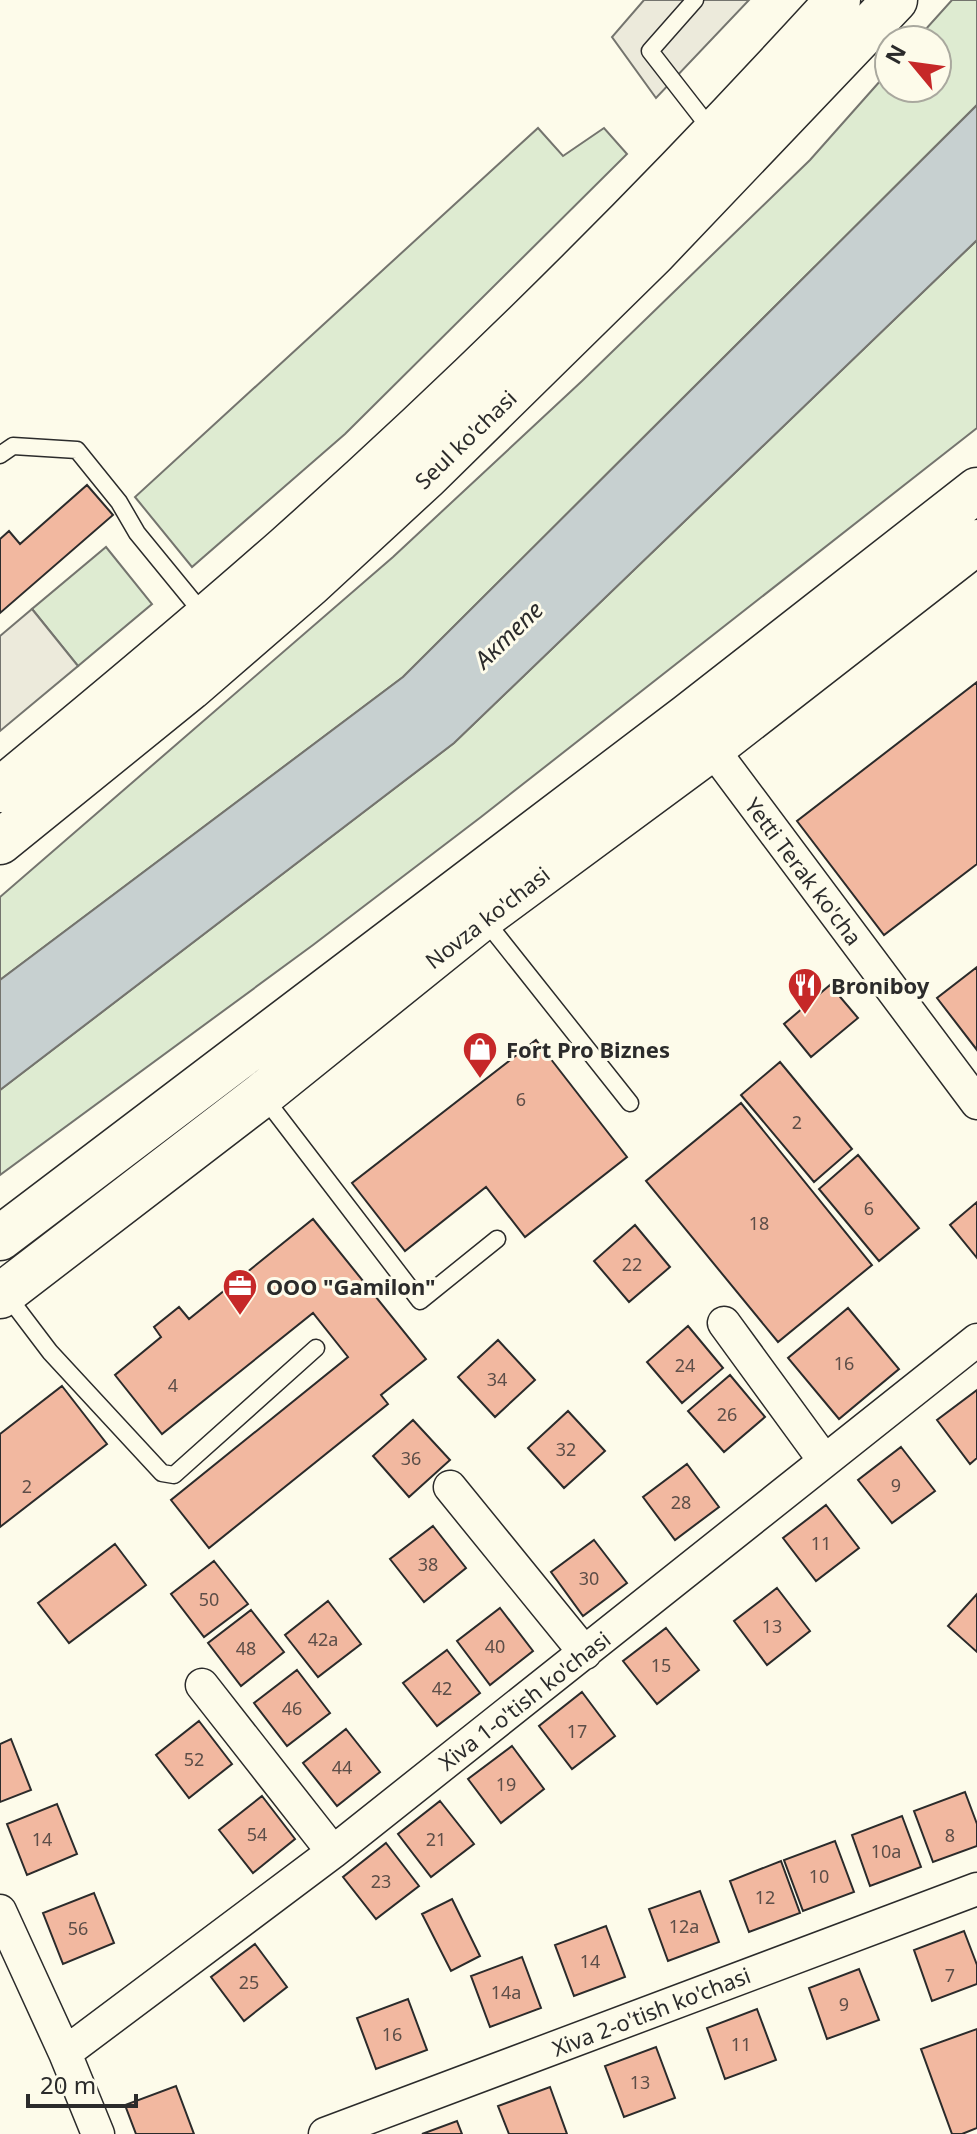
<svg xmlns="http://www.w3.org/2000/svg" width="977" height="2134" font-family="'Noto Sans',sans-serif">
<rect width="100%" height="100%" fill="#fdfbea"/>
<path fill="#deebd1" stroke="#74746e" stroke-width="2" d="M952 0H977V105L403 677 0 980V897L393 557 582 381 810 160 889 71V88H937V40H916Z
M538 128 563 156 604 128 627 154 345 434 192 567 135 497Z
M977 240V428L481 817 313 945 0 1175V1090L454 743Z
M106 547 152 604 78 666 32 609Z"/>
<path fill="#eceadb" stroke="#74746e" stroke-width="2" d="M644 0H749L656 98 612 37Z
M32 609 78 666 0 731V636Z"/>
<path fill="#c7d0d0" stroke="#74746e" stroke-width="2" d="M977 105V240L454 743 0 1090V980L403 677Z"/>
<path fill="#f2b8a0" stroke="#2b2b2b" stroke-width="2" d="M87 485 113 515 0 613V539L9 531 20 544Z
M977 682V864L884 935 797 821Z
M977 967V1050L937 998Z
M830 985 858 1018 811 1057 784 1024Z
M536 1040 627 1157 525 1237 486 1187 405 1251 352 1183Z
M780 1062 852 1149 814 1182 741 1095Z
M741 1103 872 1265 778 1342 646 1181Z
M858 1155 919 1228 879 1261 819 1189Z
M977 1202V1258L950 1225Z
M313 1219 426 1359 381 1395 388 1404 209 1548 171 1500 348 1357 313 1313 162 1434 115 1375 161 1337 154 1327 179 1307 189 1319Z
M635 1225 670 1267 629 1302 594 1261Z
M848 1308 899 1369 839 1419 788 1358Z
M688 1326 723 1368 682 1403 647 1362Z
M498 1340 535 1380 495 1417 458 1377Z
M730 1375 765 1417 724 1452 688 1411Z
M62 1386 107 1444 0 1527V1434Z
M977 1390V1458L970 1464 937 1420Z
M568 1411 605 1451 564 1488 528 1448Z
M413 1420 450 1460 409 1497 373 1456Z
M901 1447 935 1491 892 1523 858 1480Z
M687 1464 719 1507 675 1540 643 1497Z
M826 1505 859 1548 816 1581 783 1538Z
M433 1526 466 1568 424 1602 390 1559Z
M594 1540 627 1583 583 1616 551 1572Z
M115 1544 146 1585 69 1643 38 1603Z
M214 1561 248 1604 204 1637 171 1594Z
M777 1588 810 1631 767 1665 734 1621Z
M977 1594V1652L948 1626Z
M328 1601 361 1644 318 1677 285 1635Z
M500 1608 533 1651 490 1685 457 1641Z
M251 1610 284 1652 241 1686 208 1643Z
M666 1628 699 1670 657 1704 623 1661Z
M447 1650 480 1693 437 1726 403 1683Z
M297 1670 330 1713 287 1746 254 1703Z
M582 1692 615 1736 572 1769 539 1726Z
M199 1721 232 1764 189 1798 156 1755Z
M346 1729 380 1772 337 1806 303 1763Z
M11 1739 31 1790 0 1802V1744Z
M512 1746 544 1789 501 1823 468 1779Z
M965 1792 977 1824V1846L933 1862 914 1811Z
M262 1796 295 1839 253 1873 219 1830Z
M440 1801 474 1844 431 1877 398 1834Z
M57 1804 77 1854 27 1875 7 1824Z
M902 1816 921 1867 870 1886 852 1835Z
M835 1841 854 1892 803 1911 784 1860Z
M386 1843 419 1886 376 1919 343 1877Z
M781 1861 800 1913 749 1932 730 1881Z
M700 1891 719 1942 668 1961 649 1909Z
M94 1893 114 1943 63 1964 43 1913Z
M452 1899 480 1956 451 1971 422 1914Z
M606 1926 625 1977 574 1996 555 1945Z
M964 1931 977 1965V1984L932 2001 914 1950Z
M255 1944 287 1987 244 2021 211 1977Z
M522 1957 541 2008 490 2027 471 1976Z
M859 1969 879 2020 827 2039 809 1988Z
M408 1999 427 2050 376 2069 357 2018Z
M757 2009 776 2060 725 2079 707 2028Z
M977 2029V2128L962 2134H952L921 2049Z
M656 2047 675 2098 624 2117 605 2066Z
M176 2086 194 2134H136L125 2105Z
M550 2087 567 2134H509L498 2106Z
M457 2121 462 2134H422Z"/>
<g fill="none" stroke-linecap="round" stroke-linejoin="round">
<g stroke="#2b2b2b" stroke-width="19">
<path id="service" d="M695 0 650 51 713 132
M0 455 13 446 77 450 119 502 137 533 205 616
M484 919 630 1103
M263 1096 420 1301 497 1239
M6 1294 50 1352 162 1473 174 1475 316 1348"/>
</g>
<g stroke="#2b2b2b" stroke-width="35">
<path id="minor" d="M699 731 977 1103
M724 1323 824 1460
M450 1487 585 1653
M202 1685 333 1852
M0 1911 65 2053 98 2134
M65 2053 333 1852 977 1340
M325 2134 977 1889"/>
</g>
<g stroke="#2b2b2b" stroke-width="47">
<path id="secondary" d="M0 790C96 711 192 631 286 548 479 376 663 192 838 0
M0 842 190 688 310 584 427 476 653 254 895 0
M0 1238 688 716 977 490
M0 1296 262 1095 483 917 712 748 977 542"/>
</g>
<use href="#service" stroke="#fdfbea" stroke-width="16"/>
<use href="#minor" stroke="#fdfbea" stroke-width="32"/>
<use href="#secondary" stroke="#fdfbea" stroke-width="44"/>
</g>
<defs>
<g id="restaurant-pin" transform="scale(1.8)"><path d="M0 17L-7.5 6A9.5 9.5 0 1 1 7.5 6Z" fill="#c62828" stroke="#fdfbea"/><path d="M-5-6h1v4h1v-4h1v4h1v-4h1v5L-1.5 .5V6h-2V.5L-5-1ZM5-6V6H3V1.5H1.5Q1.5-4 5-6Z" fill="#fff"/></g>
<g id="shop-pin" transform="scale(1.8)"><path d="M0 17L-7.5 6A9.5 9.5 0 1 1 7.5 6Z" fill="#c62828" stroke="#fdfbea"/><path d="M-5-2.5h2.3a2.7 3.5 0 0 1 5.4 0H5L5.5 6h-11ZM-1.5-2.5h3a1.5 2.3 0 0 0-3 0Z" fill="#fff"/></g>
<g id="office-pin" transform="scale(1.8)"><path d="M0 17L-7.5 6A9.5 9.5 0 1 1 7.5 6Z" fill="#c62828" stroke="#fdfbea"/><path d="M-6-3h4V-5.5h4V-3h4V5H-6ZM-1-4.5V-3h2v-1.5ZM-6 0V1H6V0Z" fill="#fff"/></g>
</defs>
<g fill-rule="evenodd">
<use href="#restaurant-pin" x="805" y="985"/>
<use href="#shop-pin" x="480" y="1049"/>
<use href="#office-pin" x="240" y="1286"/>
</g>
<g text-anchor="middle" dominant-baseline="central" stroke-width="6" stroke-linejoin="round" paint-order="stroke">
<g font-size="18" fill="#5d4e48">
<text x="521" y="1099">6</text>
<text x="797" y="1122">2</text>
<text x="869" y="1208">6</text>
<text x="759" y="1223">18</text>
<text x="632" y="1264">22</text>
<text x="844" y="1363">16</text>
<text x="685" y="1365">24</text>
<text x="497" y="1379">34</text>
<text x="173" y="1385">4</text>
<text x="727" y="1414">26</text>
<text x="566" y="1449">32</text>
<text x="411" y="1458">36</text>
<text x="896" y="1485">9</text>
<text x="27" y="1486">2</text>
<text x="681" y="1502">28</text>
<text x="821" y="1543">11</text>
<text x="428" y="1564">38</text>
<text x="589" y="1578">30</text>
<text x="209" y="1599">50</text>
<text x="772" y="1626">13</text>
<text x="323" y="1639">42a</text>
<text x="495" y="1646">40</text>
<text x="246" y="1648">48</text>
<text x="661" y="1665">15</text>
<text x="442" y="1688">42</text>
<text x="292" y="1708">46</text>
<text x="577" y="1731">17</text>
<text x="194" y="1759">52</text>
<text x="342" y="1767">44</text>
<text x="506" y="1784">19</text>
<text x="257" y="1834">54</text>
<text x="950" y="1835">8</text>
<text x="42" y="1839">14</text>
<text x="436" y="1839">21</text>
<text x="886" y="1851">10a</text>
<text x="819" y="1876">10</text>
<text x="381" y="1881">23</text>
<text x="765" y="1897">12</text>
<text x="684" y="1926">12a</text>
<text x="78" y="1928">56</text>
<text x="590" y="1961">14</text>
<text x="950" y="1975">7</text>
<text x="249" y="1982">25</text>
<text x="506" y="1992">14a</text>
<text x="844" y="2004">9</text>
<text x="392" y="2034">16</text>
<text x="741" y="2044">11</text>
<text x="640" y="2082">13</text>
</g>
<g font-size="22" fill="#2b2b2b" stroke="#fdfbea">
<text transform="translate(465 439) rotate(-44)">Seul ko'chasi</text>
<text transform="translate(804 871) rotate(53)">Yetti Terak ko'cha</text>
<text transform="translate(487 917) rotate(-38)">Novza ko'chasi</text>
<text transform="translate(524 1700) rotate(-38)">Xiva 1-o'tish ko'chasi</text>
<text transform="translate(651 2011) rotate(-21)">Xiva 2-o'tish ko'chasi</text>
</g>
<g font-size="22" font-weight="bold" fill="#2b2b2b" stroke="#fdfbea" text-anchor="start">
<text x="831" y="985">Broniboy</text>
<text x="506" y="1049">Fort Pro Biznes</text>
<text x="266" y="1286">ООО "Gamilon"</text>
</g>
<g font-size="24" font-style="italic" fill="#2b2b2b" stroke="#fdfbea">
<text transform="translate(508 634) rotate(-44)">Актепе</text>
</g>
</g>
<g transform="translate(913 64) rotate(299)"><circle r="38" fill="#fdfbea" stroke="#a9a89e" stroke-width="2"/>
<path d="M0-6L14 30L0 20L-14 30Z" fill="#c62828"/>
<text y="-12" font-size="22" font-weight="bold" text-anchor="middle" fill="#2b2b2b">N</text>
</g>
<path d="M28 2094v12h108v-12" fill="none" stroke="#2b2b2b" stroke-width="4"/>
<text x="40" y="2094" font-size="24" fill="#2b2b2b" stroke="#fdfbea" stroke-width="6" paint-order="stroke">20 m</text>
</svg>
